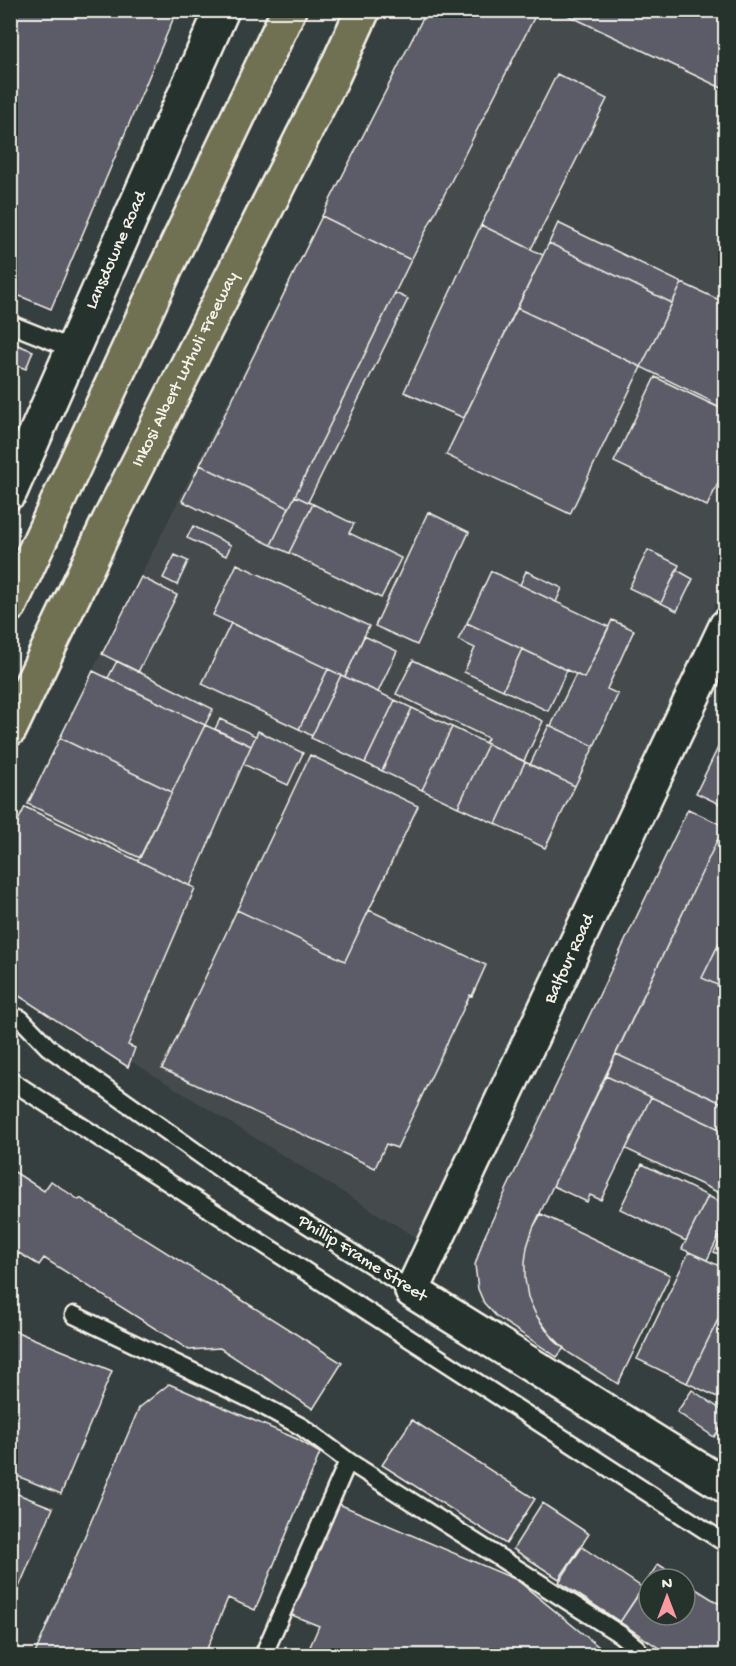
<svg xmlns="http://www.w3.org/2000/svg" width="736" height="1666" font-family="'Gochi Hand',sans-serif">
<rect width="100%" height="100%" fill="#363f3f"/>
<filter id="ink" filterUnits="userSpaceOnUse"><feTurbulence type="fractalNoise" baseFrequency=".0167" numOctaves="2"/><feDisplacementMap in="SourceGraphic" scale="12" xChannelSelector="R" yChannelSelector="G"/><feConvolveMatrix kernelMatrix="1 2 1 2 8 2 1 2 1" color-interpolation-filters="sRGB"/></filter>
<g filter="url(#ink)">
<path fill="#454b4e" d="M425 11H725V583L417 1238 11 987 10 835Z"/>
<path fill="#5c5c68" stroke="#f4f1e8" stroke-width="1.5" d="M10 10H177L51 309 10 292Z
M427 10H538L411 260 322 216Z
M557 10H726V90Z
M557 74 607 99 531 249 481 225Z
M322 216 411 260 289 508 200 465Z
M558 223 682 283 672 303 549 243Z
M481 225 543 255 464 418 404 392Z
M549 243 672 303 641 367 517 308Z
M682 283 726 303V411L710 403 711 401 641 367Z
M395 293 408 299 308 502 295 496Z
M517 308 641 367 570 514 446 455Z
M10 342 33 351 26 369 10 363Z
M655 377 726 411V467L707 506 614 462Z
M200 465 289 508 271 545 182 501Z
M295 496 313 504 289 553 271 545Z
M313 504 354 524 349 533 401 558 381 598 289 553Z
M428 512 469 532 417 645 375 626Z
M193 526 231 545 226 556 187 538Z
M648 550 679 565 661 603 629 588Z
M175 555 188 561 177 585 163 578Z
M237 564 369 626 345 677 213 615Z
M677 570 693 579 677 611 661 603Z
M491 571 609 627 584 678 467 623Z
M526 571 562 588 556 602 520 585Z
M141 577 177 595 138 672 102 654Z
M612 620 634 630 607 689 618 694 594 746 551 726 576 674 584 678Z
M231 623 328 669 299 729 202 684Z
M467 623 522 649 503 690 464 672 475 648 458 640Z
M364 636 397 651 378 692 345 677Z
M522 649 567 670 548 711 503 690Z
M413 660 543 721 524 761 485 743 488 738 396 694Z
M117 661 213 709 205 725 108 678Z
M328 669 341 675 312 736 299 729Z
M93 671 205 725 172 792 60 738Z
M341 675 395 700 365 763 311 738Z
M395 700 412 708 382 771 365 763Z
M412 708 452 727 422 790 382 771Z
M220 719 256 736 251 746 215 729Z
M205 725 251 746 190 886 138 861Z
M549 725 594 746 575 786 530 765Z
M452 727 488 744 458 807 422 790Z
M258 731 303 753 288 785 243 764Z
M726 731V807L696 793Z
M60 738 172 792 140 858 28 804Z
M488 744 525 762 496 824 458 807Z
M310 755 418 806 345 961 237 910Z
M525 762 575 786 545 848 496 824Z
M25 807 195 888 128 1045 135 1048 128 1067 10 990V837Z
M688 809 724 826 533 1228 527 1247 525 1262V1279L528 1297 536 1315 546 1330 564 1348 557 1357 497 1317 484 1303 478 1289 475 1265 483 1240 508 1186Z
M724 826 726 827V929L702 978 726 989V1105L616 1054Z
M237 910 345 961 369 910 486 965 472 996 470 995 397 1148 386 1144 375 1168 162 1069Z
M726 929V989L702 978Z
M616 1054 726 1105V1132L606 1076Z
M606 1076 651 1097 601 1200 590 1195 587 1202 553 1186Z
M651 1097 726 1132V1196L626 1149Z
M642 1164 708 1196 686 1241 620 1209Z
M10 1169 44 1191 51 1181 79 1200 80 1198 342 1363 313 1409 220 1348 189 1350 44 1258 39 1265 19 1253 10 1267Z
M708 1196 726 1205V1222L707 1260 682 1249Z
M541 1214 670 1275 618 1384 569 1353 556 1342 536 1315 528 1297 525 1279V1262L527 1247 533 1228Z
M726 1228V1257L714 1252Z
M689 1252 726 1269V1303L687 1383 637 1359Z
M726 1303V1401L687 1383Z
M10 1329 112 1371 61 1494 10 1473Z
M169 1384 297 1439 320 1453 255 1610 228 1598 204 1656H34L139 1408Z
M692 1390 726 1413V1420L714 1437 677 1412Z
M412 1420 535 1499 506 1544 382 1465Z
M10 1491 53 1508 10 1608Z
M334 1502 517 1580 610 1656H306L319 1626 287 1613Z
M542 1503 589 1534 559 1579 513 1549Z
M582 1547 643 1588 620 1622 559 1582Z
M658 1564 681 1579H649V1615H685V1582L726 1608V1656H671L620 1622Z
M288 1650 300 1656H286Z"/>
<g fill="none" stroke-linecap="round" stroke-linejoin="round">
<g stroke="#f4f1e8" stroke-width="21">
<path id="service" d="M10 324 73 349
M10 1017H16L21 1019 48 1047 223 1171 412 1291
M10 1080 722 1541
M74 1315 252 1400 302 1427 348 1461 263 1656
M348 1461 621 1635 637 1648 642 1656"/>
</g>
<g stroke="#f4f1e8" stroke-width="38">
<g id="minor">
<path id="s1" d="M10 492 222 10"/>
<path d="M726 626 412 1291 726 1486"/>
</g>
</g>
<g stroke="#f4f1e8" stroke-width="38">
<g id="motorway">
<path d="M10 605 165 270 289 10"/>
<path id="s2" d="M10 729 109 521 331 80 363 10"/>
</g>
</g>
<use href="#service" stroke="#26332d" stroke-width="16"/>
<use href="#minor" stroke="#26332d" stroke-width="33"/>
<use href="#motorway" stroke="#706f52" stroke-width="33"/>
</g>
</g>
<g text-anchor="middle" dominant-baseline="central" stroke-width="4.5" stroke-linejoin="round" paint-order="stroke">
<g font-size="18" fill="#f4f1e8" stroke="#26332d">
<text stroke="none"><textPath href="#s1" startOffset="264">Lansdowne Road</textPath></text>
<text stroke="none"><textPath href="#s2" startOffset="400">Inkosi Albert Luthuli Freeway</textPath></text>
<text transform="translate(570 959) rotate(-65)">Balfour Road</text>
<text transform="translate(362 1259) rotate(32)">Phillip Frame Street</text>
</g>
</g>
<rect width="736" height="1666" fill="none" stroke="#26332d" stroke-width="36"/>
<rect x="18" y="18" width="700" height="1630" fill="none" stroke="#f4f1e8" stroke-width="2" filter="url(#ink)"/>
<g transform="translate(667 1597)"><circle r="28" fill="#26332d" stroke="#787f78" stroke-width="1.5"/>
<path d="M0-4.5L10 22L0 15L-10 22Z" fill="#ff9aa2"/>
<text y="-9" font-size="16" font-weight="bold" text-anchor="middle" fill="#f4f1e8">N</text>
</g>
</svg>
